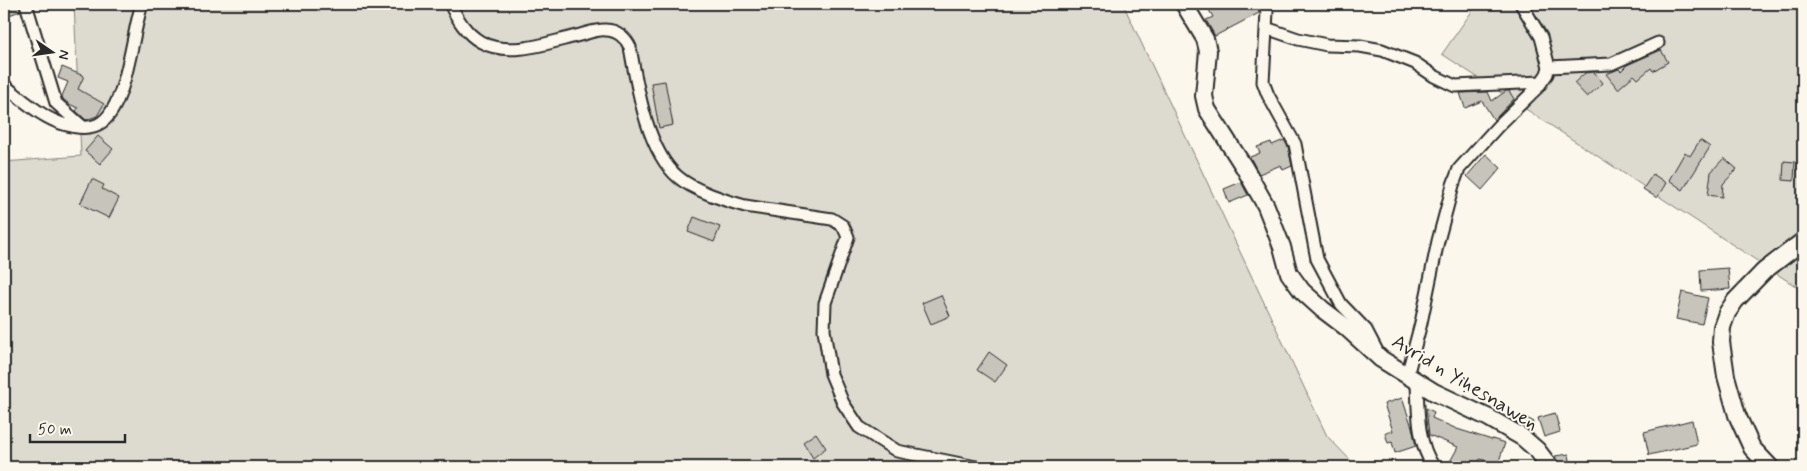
<svg xmlns="http://www.w3.org/2000/svg" width="1807" height="471" font-family="Mynerve,sans-serif">
<rect width="100%" height="100%" fill="#fbf7ec"/>
<filter id="ink" filterUnits="userSpaceOnUse"><feTurbulence type="fractalNoise" baseFrequency=".02" numOctaves="2"/><feDisplacementMap in="SourceGraphic" scale="10" xChannelSelector="R" yChannelSelector="G"/><feConvolveMatrix kernelMatrix="1 2 1 2 8 2 1 2 1" color-interpolation-filters="sRGB"/></filter>
<g filter="url(#ink)">
<path fill="#dddad0" stroke="#84827e" d="M74 4H1123L1327 436 1357 467H4V162L81 156Z
M1477 4H1803V291L1442 54Z"/>
<path fill="#c7c4bc" stroke="#2b2b2b" d="M4 4H19L20 11 4 17Z
M1220 4H1257L1259 13 1215 36 1206 20 1213 17 1209 10Z
M1661 50 1668 62 1653 71 1651 68 1638 79 1634 75 1618 89 1606 74 1619 69 1621 71 1627 65Z
M62 67 84 76 78 89 104 104 97 116 86 120 76 111 78 108 69 104 63 99 62 96 68 82 58 78Z
M1594 72 1603 83 1587 97 1574 83 1585 73Z
M665 81 673 125 659 128 651 83Z
M1506 91H1509L1514 99 1494 120 1482 101 1465 108 1460 93 1488 92 1492 101Z
M98 136 113 149 100 164 85 151Z
M1284 140 1288 147 1292 166 1283 170 1281 165 1259 174 1250 157 1260 153 1257 147 1271 142 1272 145Z
M1700 140 1710 147 1683 190 1669 180 1685 152 1690 156Z
M1486 154 1501 168 1482 190 1467 176Z
M1724 158 1737 169 1723 184 1722 197 1708 195 1711 172Z
M1784 161 1795 162 1794 181 1783 180Z
M1653 174 1666 183 1657 198 1643 189Z
M92 179 104 185 102 189 119 198 109 218 80 204Z
M1241 182 1248 195 1229 203 1224 189Z
M694 217 720 227 714 242 688 232Z
M1728 268 1730 289 1701 291 1700 270Z
M1682 292 1708 298 1702 324 1676 319Z
M941 295 950 316 931 324 922 303Z
M989 352 1007 365 995 382 977 370Z
M1402 398 1412 427 1416 446 1395 453 1392 442 1388 443 1385 433 1393 431 1384 404Z
M1426 408 1434 412 1432 418 1457 429 1492 440V439L1505 443 1498 464 1480 459 1476 467H1447L1458 447 1429 435Z
M1555 413 1560 432 1544 437 1538 418Z
M1525 417 1534 422 1529 430 1520 425Z
M1692 420 1697 444 1649 455 1644 432Z
M816 433 826 448 813 458 803 442Z
M1569 454 1571 467H1560L1555 456Z"/>
<g fill="none" stroke-linecap="round" stroke-linejoin="round">
<g stroke="#2b2b2b" stroke-width="15">
<path id="street" d="M26 4 56 103 83 127
M450 4C457 18 466 34 481 42 510 58 550 42 580 35 588 33 598 29 606 30 617 30 626 38 630 47 637 86 647 151 678 177 693 190 726 201 745 206L832 219 843 226 848 237 825 303 824 330 831 374 843 403 859 427 897 451 976 467
M1264 4 1267 12 1263 82 1268 95 1295 144 1317 259 1341 304 1366 330 1378 353
M1266 28 1298 39 1327 45 1360 46 1382 50 1415 63 1434 76 1455 86 1541 82
M1549 67 1611 64 1658 43
M4 85C18 96 31 108 47 117 61 125 87 133 102 122 127 104 132 33 142 4
M1407 376 1421 323 1438 241 1453 185 1459 169 1498 126 1538 87 1547 74 1549 67 1541 37 1521 4
M1417 381C1418 409 1417 444 1434 467"/>
</g>
<g stroke="#2b2b2b" stroke-width="20">
<path id="secondary" d="M1184 4 1205 39 1208 51 1204 96 1207 109 1244 167 1266 206 1282 247 1289 273 1294 280 1302 291 1322 309 1347 328 1381 359 1434 392 1489 418 1522 437 1537 450 1550 467
M1770 467 1752 448 1737 415 1726 376 1721 342 1722 327 1727 313 1735 301 1764 271 1803 241"/>
</g>
<use href="#street" stroke="#fbf7ec" stroke-width="11"/>
<use href="#secondary" stroke="#fbf7ec" stroke-width="16"/>
</g>
</g>
<g text-anchor="middle" dominant-baseline="central" stroke-width="4" stroke-linejoin="round" paint-order="stroke">
<g font-size="20" fill="#2b2b2b" stroke="#fbf7ec">
<text transform="translate(1465 383) rotate(31)">Avrid n Yiḥesnawen</text>
</g>
</g>
<rect width="1807" height="471" fill="none" stroke="#fbf7ec" stroke-width="20"/>
<rect x="10" y="10" width="1787" height="451" fill="none" stroke="#2b2b2b" stroke-width="2" filter="url(#ink)"/>
<g transform="translate(52 52) rotate(103)" stroke="#fbf7ec" stroke-width="4" paint-order="stroke">
<path d="M0-4L9 19L0 12L-9 19Z" fill="#2b2b2b"/>
<text y="-8" font-size="14" font-weight="bold" text-anchor="middle" fill="#2b2b2b">N</text>
</g>
<path d="M30 434v8h95v-8" fill="none" stroke="#2b2b2b" stroke-width="2.5"/>
<text x="38" y="434" font-size="15" fill="#2b2b2b" stroke="#fbf7ec" stroke-width="4" paint-order="stroke">50 m</text>
</svg>
